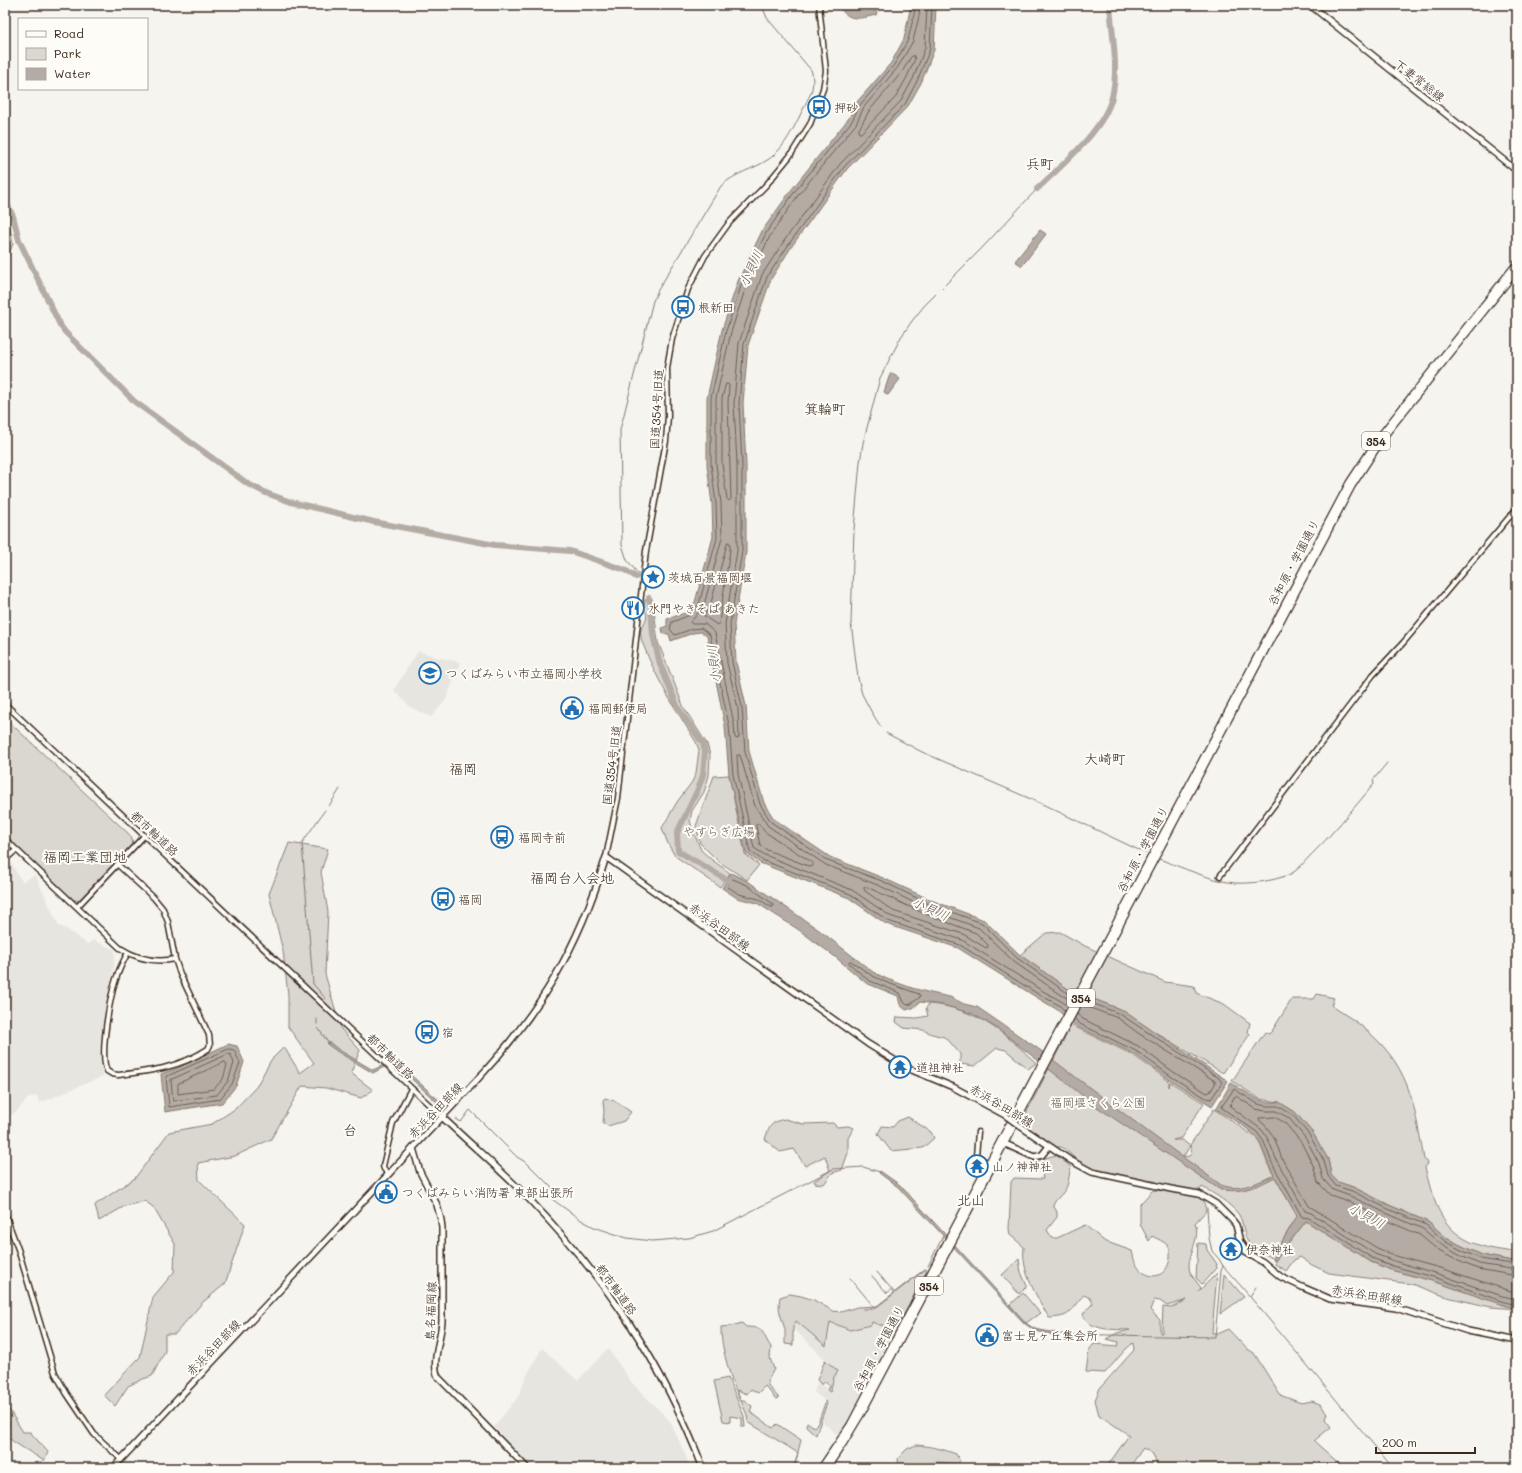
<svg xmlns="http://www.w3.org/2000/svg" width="1522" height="1473" font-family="Mali,'Klee One',sans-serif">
<rect width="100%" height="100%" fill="#f5f4ee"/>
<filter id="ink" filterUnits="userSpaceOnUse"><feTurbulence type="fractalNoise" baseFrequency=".025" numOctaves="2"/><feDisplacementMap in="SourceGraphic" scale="8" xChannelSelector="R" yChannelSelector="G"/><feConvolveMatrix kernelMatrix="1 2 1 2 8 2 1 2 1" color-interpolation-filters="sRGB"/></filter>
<g filter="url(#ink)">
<path fill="#e7e5df" d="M418 651 440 658 460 662 446 700 431 717 410 707 394 690Z
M10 861 22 882 35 875 59 926 65 928 87 944 93 940 115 950 114 967 101 1035 100 1053 103 1076 40 1103 37 1096 29 1097 15 1113 6 1117 10 1131 5 1133V864Z
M796 1321 827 1341 829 1322 862 1328 871 1325 872 1322 879 1325H883L884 1328 892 1326 897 1328 846 1424 838 1436 822 1421 827 1403 814 1392 818 1381 830 1392 834 1377 824 1358 792 1327Z
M542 1348 578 1381 607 1349 609 1350 632 1383 670 1421 688 1461 687 1468H531L500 1437 501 1434 494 1427 518 1397 527 1375Z"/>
<path fill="#dad6d0" stroke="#8a8077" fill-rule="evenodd" d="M5 212 8 216 13 244 5 263Z
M651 597 653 601 658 642 664 657 684 708 707 744 710 755 709 776 704 792 692 811 690 820 692 828 701 850 712 860 730 873 720 887 675 856 668 844 662 828 677 802 692 782 696 773 699 750 696 742C676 710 656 679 643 644 641 640 640 633 641 629 644 622 650 617 644 609L645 600Z
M5 718 131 836 133 845 78 901 72 899 5 836Z
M729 775 745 854 759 865 747 880 718 861 700 843 698 835 696 826 714 776Z
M289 843 328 849 321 872 328 912 325 974 341 1029 360 1050 351 1073 373 1090 361 1098 326 1088 302 1086 271 1139 235 1156 198 1163 199 1180 245 1224 225 1284 203 1302 175 1334H165V1351L152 1376 143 1379 128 1386 115 1406 104 1395 140 1357 153 1297 174 1272 175 1244 153 1207 145 1201 125 1206 99 1221 95 1205 135 1178 169 1132 212 1124 235 1109 256 1087 271 1060 284 1047 300 1073 314 1063 288 1027V995L283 951 269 894Z
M1060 932 1085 946 1165 982 1194 986 1196 993 1224 1004 1250 1023 1248 1032 1250 1034 1223 1073 1143 1025 1122 1010 1068 989 1020 955 1046 933Z
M1317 994 1334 998 1331 1005C1340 1012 1350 1017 1359 1024 1410 1064 1413 1099 1424 1159L1427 1163 1425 1167C1438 1226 1455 1247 1517 1252V1262L1482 1255 1462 1246 1448 1239 1428 1222 1389 1205 1353 1187 1338 1182 1331 1175 1328 1159 1295 1112 1279 1102 1260 1099 1232 1081 1265 1032 1269 1034 1272 1031 1292 999H1314Z
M929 1004C974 1007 1005 1033 1036 1063L1028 1069 1006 1050 997 1048 975 1066 960 1064V1054L950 1042 944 1037 932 1034 923 1030 904 1028 896 1022 897 1017 917 1018 928 1016 926 1008Z
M1072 1024 1077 1028 1133 1055 1169 1081V1087L1170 1082 1204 1103 1181 1138 1173 1140H1182L1190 1146 1183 1157 1189 1156 1192 1153 1190 1145 1214 1109 1252 1135H1254L1260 1144 1268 1165 1297 1216 1274 1255 1275 1256 1274 1259C1268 1256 1252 1247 1248 1242 1243 1234 1244 1224 1239 1215 1232 1205 1214 1193 1202 1187L1198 1192 1165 1186 1154 1181H1145L1099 1171 1083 1165 1062 1147H1056L1021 1123Z
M605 1098 615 1101 631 1112 624 1121 608 1126 603 1123 604 1112 603 1100Z
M908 1117 931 1132 934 1138 923 1148 891 1151 878 1134 882 1126 893 1127 898 1121Z
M785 1119 803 1124 833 1123 837 1127 848 1126 854 1128 848 1138V1153L842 1170 832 1173 824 1184 815 1183 814 1181 830 1171 825 1156 805 1166 794 1149 780 1152 765 1139C770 1125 771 1122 785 1119Z
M1056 1155 1071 1167C1069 1173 1069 1181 1067 1186 1064 1194 1056 1198 1053 1205L1057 1212V1217L1047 1230 1052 1238H1057L1085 1225 1104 1241 1132 1251C1133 1255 1134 1262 1137 1266 1149 1282 1167 1278 1170 1258 1170 1253 1171 1250 1168 1246 1164 1241 1157 1239 1152 1236L1149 1241 1140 1224V1204L1153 1190C1165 1191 1188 1191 1198 1197 1204 1200 1205 1205 1206 1211L1195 1223C1202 1239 1185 1257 1190 1272 1192 1277 1198 1283 1201 1288L1198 1292 1217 1273 1212 1333H1219L1228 1329 1246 1348 1254 1353 1280 1395 1301 1403 1312 1401 1320 1404 1327 1413 1325 1419 1331 1427 1314 1441 1344 1468H1158L1153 1454 1143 1448 1129 1468H1106L1129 1435 1099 1415 1095 1400 1100 1388 1134 1350 1133 1343 1126 1349 1105 1373 1086 1372 1089 1350 1094 1344 1118 1346 1119 1342 1106 1339 1117 1333 1130 1330C1116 1329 1088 1332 1083 1314L1093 1303 1090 1298 1084 1295C1068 1310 1075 1317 1049 1318 1037 1296 1021 1273 1024 1247L1010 1235 1009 1229 1011 1182 1014 1178 1043 1179 1042 1174 1030 1162ZM1154 1300 1160 1301 1167 1306 1187 1300 1171 1308 1163 1307 1162 1333H1160V1320L1150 1310Z
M1306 1221 1371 1262 1391 1270 1436 1282 1517 1309 1491 1307 1447 1297 1411 1284 1329 1273 1312 1265 1300 1257 1294 1260 1286 1271 1275 1264V1261Z
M1198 1243 1206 1244 1207 1250 1217 1264 1216 1268 1202 1284 1196 1278Z
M1019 1259 1021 1272 1027 1286 1019 1294 1002 1275Z
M926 1269 927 1270 897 1328 892 1326 883 1328V1325H879L872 1322 871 1325 850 1330 830 1322 826 1346 796 1321 793 1327V1345L785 1344C785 1339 785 1334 785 1330 782 1317 777 1312 780 1297L790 1294 801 1296 814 1300 833 1311 841 1312 857 1307 878 1306Z
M1224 1274 1244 1297 1220 1314Z
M1023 1293 1040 1313 1026 1323 1010 1305Z
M742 1323 746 1327C766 1327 761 1333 771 1347L770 1358 774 1369 767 1382 769 1387 779 1398 776 1399 765 1386 758 1393 751 1389 747 1394 737 1390 741 1400H744L752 1406 750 1412 773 1428 777 1424 801 1440 794 1468 798 1453 748 1422 747 1415 741 1401H740C732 1382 720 1347 721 1327L731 1326Z
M825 1360 838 1371 834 1377 830 1392 827 1390 830 1386 825 1381 822 1385 817 1380Z
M728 1378 744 1416 745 1427H742V1418L730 1416V1422L723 1421 714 1381Z
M5 1394 10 1397 8 1408 23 1432H30L48 1452 44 1461C31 1452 18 1446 6 1436L9 1423 5 1419Z
M825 1401 827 1403 816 1435 806 1426 807 1422 814 1427 818 1423 825 1403Z
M916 1445C930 1446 943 1449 956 1454L960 1461 958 1464 938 1462 920 1466V1468H899L898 1458 907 1449Z"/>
<path fill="#b4aca4" stroke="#84786e" d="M838 5H872L871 8 873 11H876L877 13 876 15C859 19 848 22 838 5Z
M911 5H936L934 50 921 83 908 106 847 169 792 246 771 279 748 345 743 403 746 465V552L734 624 736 662 746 706 749 751 764 803 774 819 830 857 883 878 931 900 984 920 1020 955 1068 989 1122 1010 1228 1081 1212 1106 1170 1080 1134 1054 1078 1027 1056 1009 1036 997 958 948 886 924 849 898 760 863 746 853 729 775 725 726 707 636 701 632 693 633 671 641 669 634H663L662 628 667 626V619L688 612 695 602 713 537 712 504 707 465V398L722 330 738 281 762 231 792 189 849 118 856 103 891 63 904 39Z
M1040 230 1046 234 1022 266 1015 261Z
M891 373 900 379 888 395 884 392 889 377Z
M731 873 749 882 819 930 873 972 887 979 912 988 931 993 950 997 964 1004 977 1007 1040 1050 1147 1131 1221 1185C1239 1192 1257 1183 1274 1175 1268 1165 1266 1154 1260 1143 1253 1129 1229 1118 1216 1109L1231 1083 1259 1100 1266 1102H1279L1295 1112 1313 1133 1328 1159 1331 1175 1338 1182 1353 1187 1389 1205 1428 1222 1448 1239 1462 1246 1482 1255 1517 1262V1309L1500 1304 1436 1282 1391 1270 1371 1262 1306 1221 1275 1261 1273 1260 1275 1256 1274 1255 1297 1216 1275 1177C1256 1187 1241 1194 1219 1189L1097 1107 998 1029 973 1014 943 1005 920 1002 913 1008 906 1010 900 1005 898 996 866 983 834 956 799 930 757 903 737 898 722 888Z
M329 1042 339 1050 373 1070 394 1060 442 1103 440 1105 393 1062 373 1073 338 1052 327 1044Z
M228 1044 237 1046 244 1062 236 1086 222 1103 165 1112 161 1074 175 1069Z
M880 1171 900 1185 1027 1324 1035 1329 1056 1333 1055 1335 1035 1331 1024 1323 898 1187 879 1173Z"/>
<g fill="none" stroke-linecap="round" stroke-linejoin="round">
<path stroke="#6b5e54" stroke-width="1" d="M915 5 914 15 908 40 894 65 860 105 852 121 795 191 766 233 742 283 726 331 711 398V464L716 504 717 538 699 604 690 615 672 622 670 629 675 635 692 629 701 628 710 635 729 725 733 775 750 851 762 860 850 894 888 921 960 945 1038 994 1059 1005 1065 1011
M920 5 919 16 913 41 898 67 864 107 856 124 799 194 770 236 747 284 731 332 716 398V464L721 503 722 538 704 605 695 617 690 622 692 624H705L715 633 734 724 735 738 737 739 739 737 738 708 727 663 725 624 737 551V465L734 403 739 343 762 275 784 241 840 164 901 101 913 79 925 48 927 5
M932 5 930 49 917 81 905 104 844 167 789 244 767 277 744 344 739 403 742 465V551L730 624 732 662 742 707 745 752 760 804 771 822 828 861 882 881 929 904 982 923 1017 958 1066 992 1073 995
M914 56 915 59 907 77 896 97 861 133H859L858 131 869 111 902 72 911 57Z
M726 384H728L729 385 728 403 731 499 729 501 727 499 722 464V399Z
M728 542 730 543V550L719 623 717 625 704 616 710 606Z
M757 824H759L765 832 813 863V866L811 867 767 850 760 845 756 826Z
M733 879 747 885 773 904V907H771L759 899 739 894 728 887Z
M867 887 925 914 976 933 988 945V947L986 948 963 934 893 911 865 891 864 888Z
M851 961 871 975 885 982 919 994 920 997 911 1004 907 1005 904 1002 900 993 868 980 850 964 849 962Z
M1068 1006 1061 1001 1041 990 962 940 890 916 852 890 765 855 754 848 738 774 737 755H740L755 806 768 826 826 865 880 886 927 909 979 928 1014 962 1063 996 1071 1000
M1077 1014 1083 1019 1138 1046 1175 1073 1207 1093 1210 1092 1215 1084V1081L1138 1033 1118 1018 1082 1005
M1075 1019 1080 1024 1136 1051 1172 1077 1206 1098 1211 1099 1222 1083 1219 1078 1141 1028 1120 1014 1084 1000
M229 1049 234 1050 240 1063 232 1084 220 1099 169 1107 166 1077Z
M229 1054 231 1055 234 1063 228 1081 217 1095 173 1101 171 1080Z
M225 1062 227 1065 223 1079 214 1089 178 1094V1084Z
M1517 1265 1481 1259 1461 1250 1446 1242 1426 1225 1388 1209 1352 1191 1336 1186 1328 1176 1324 1161 1310 1136 1293 1115 1278 1106H1266L1258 1104 1234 1089 1222 1106V1108L1257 1132 1264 1142 1272 1163 1302 1217 1309 1218 1372 1258 1393 1266 1437 1278 1501 1301 1517 1305
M1517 1270 1479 1264 1459 1255 1443 1246 1423 1229 1386 1213 1350 1196 1333 1190 1323 1179 1319 1163 1306 1139 1289 1118 1276 1111H1265L1256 1109 1236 1096 1234 1097 1230 1106 1262 1130 1268 1139 1277 1161 1305 1211 1311 1213 1375 1254 1394 1261 1438 1274 1502 1296 1517 1299
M1517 1276 1478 1269 1456 1260 1439 1251 1420 1235 1383 1219 1348 1201 1330 1195 1318 1182 1313 1165 1301 1142 1285 1123 1275 1117 1259 1118V1120L1265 1125 1274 1137 1282 1159 1309 1206 1377 1248 1396 1256 1440 1268 1517 1293"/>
<path stroke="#84786e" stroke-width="1" d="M639 575 627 560 622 545 620 430 653 301 658 290 721 186C736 172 753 170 769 159 788 146 800 114 811 93 813 85 814 78 811 70L767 18 762 5
M881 727 872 713 862 694 858 678 851 623 854 529 860 462 863 443 880 378 901 337 912 321 924 306 982 248 1037 189
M886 733 922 752 1040 803 1145 853
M329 806 340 789
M325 810 302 843 313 984 326 999
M1159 859C1181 867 1212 881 1235 883 1251 884 1273 881 1288 875 1296 872 1302 865 1307 859 1331 836 1352 810 1374 784L1373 780 1387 763
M317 1024V1019
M318 1028 329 1044
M456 1119 461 1122 470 1110 517 1157 527 1163 551 1187 552 1190
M552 1199 581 1220 594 1227 627 1238 652 1241 689 1238 713 1231 833 1169 863 1167 880 1172
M1207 1208 1209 1238 1212 1251 1219 1259 1223 1266 1241 1286 1393 1468
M928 1266 943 1236
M877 1272 894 1292
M872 1276 887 1293 892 1289
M850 1278 874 1307
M1250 1296 1256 1287
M863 1309H873L925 1269
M1056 1334 1215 1337 1221 1271 1223 1266"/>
<path stroke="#b4aca4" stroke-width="6" d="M1037 189C1061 166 1104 130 1112 97 1119 67 1112 35 1110 5
M5 201 13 216 19 240 60 325 65 332 135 402 248 484 266 493 291 502 374 522 495 545 570 551 625 570 636 577
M649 598 651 607 653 635 660 664 678 708 703 744 705 752 703 775 698 789 677 833 678 851 734 884"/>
<g stroke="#3b2a1e" stroke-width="7">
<path id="minor" d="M5 704 442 1117
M5 839 120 948C137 959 155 963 175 959
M606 857 618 798 646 551 666 441 668 416 667 368 672 339 688 289 705 256 729 223 767 184 790 156 810 124 823 89 826 71 819 5
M5 860 16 850
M117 864 154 898 163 909 168 922 175 959 180 974 209 1035 210 1045 208 1049C179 1068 151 1071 118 1075L112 1074 107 1071C99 1055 110 997 116 979 119 970 123 961 128 953
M1220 876 1373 675 1403 643 1517 508
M77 907 144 836
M978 1132 976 1156 989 1163
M389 1174 384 1169 383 1166 393 1123 411 1089
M5 1214 18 1249 55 1373 67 1394 94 1434 121 1459"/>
</g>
<g stroke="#3b2a1e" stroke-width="8">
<path id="major" d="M1310 5 1517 171
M442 1117C470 1144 501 1170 528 1198 607 1280 662 1362 703 1468
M1020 1126 1070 1160 1092 1172 1171 1189 1199 1194 1216 1204 1232 1220 1236 1225 1240 1242 1247 1253 1263 1262 1281 1277 1302 1287 1330 1299 1396 1308 1468 1331 1517 1341
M1001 1142 1034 1157 1042 1155 1049 1146
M413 1148 420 1172 437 1205 441 1220 442 1228V1321C441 1338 431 1363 438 1377L527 1468
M113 1468 475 1082C540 1012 578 949 606 857L868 1044 907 1068 953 1087 1005 1115"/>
</g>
<g stroke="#3b2a1e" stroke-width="8">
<path id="highway" d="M821 1468 850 1425 870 1387 1349 483 1380 436 1517 263
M827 1468 843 1444 863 1411 1352 486 1385 435 1517 270"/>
</g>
<use href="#minor" stroke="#fdfcf7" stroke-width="4"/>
<use href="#major" stroke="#fdfcf7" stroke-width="5"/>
<use href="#highway" stroke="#fdfcf7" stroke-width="5.5"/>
<g stroke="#3b2a1e" stroke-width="8" stroke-linecap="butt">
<path id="major-bridge" d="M1005 1115 1020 1126"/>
</g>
<use href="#major-bridge" stroke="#fdfcf7" stroke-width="5"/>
</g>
</g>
<defs>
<g id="bus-ring" transform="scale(1.15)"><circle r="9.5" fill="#fdfcf7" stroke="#1f6fb2" stroke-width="1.5"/><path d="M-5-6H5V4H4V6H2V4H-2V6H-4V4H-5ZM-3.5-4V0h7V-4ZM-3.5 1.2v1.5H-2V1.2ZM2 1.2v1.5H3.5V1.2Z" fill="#1f6fb2"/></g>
<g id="sight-ring" transform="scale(1.15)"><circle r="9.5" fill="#fdfcf7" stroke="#1f6fb2" stroke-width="1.5"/><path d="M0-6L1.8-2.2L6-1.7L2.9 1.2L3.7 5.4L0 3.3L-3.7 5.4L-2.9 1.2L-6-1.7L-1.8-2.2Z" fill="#1f6fb2"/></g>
<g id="restaurant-ring" transform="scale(1.15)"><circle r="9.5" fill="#fdfcf7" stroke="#1f6fb2" stroke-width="1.5"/><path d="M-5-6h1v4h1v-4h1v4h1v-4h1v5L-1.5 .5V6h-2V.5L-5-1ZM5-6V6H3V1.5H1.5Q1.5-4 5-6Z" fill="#1f6fb2"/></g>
<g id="school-ring" transform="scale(1.15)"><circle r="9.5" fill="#fdfcf7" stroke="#1f6fb2" stroke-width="1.5"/><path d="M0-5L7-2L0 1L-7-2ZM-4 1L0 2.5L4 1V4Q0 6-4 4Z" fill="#1f6fb2"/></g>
<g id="civic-ring" transform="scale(1.15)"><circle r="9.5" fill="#fdfcf7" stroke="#1f6fb2" stroke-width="1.5"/><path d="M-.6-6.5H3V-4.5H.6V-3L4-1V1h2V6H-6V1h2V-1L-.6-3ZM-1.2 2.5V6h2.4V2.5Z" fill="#1f6fb2"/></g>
<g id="temple-ring" transform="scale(1.15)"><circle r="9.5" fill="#fdfcf7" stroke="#1f6fb2" stroke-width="1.5"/><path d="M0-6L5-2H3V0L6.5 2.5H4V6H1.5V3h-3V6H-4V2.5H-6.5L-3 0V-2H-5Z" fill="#1f6fb2"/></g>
</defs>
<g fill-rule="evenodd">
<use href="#bus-ring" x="819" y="107"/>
<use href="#bus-ring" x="683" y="307"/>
<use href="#sight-ring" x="653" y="577"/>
<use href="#restaurant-ring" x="633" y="608"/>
<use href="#school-ring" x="430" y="673"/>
<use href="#civic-ring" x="572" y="708"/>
<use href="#bus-ring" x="502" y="837"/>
<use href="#bus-ring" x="443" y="899"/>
<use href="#bus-ring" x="427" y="1032"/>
<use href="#temple-ring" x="900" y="1067"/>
<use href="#temple-ring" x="977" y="1166"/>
<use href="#civic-ring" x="386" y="1192"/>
<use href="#temple-ring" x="1231" y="1249"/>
<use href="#civic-ring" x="987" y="1335"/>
</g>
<g text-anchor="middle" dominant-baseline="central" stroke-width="4" stroke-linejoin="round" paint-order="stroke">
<g fill="#fdfcf7" stroke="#75695f" stroke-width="1">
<rect x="1362" y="432" width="28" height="18" rx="3"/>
<rect x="1067" y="989" width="28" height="18" rx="3"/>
<rect x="915" y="1277" width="28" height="18" rx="3"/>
</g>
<g font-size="11" font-weight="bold" fill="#3b2a1e">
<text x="1376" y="441">354</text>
<text x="1081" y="998">354</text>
<text x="929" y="1286">354</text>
</g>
<g font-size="12" fill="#3b2a1e" stroke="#fdfcf7">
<text transform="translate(1420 80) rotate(38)">下妻常総線</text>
<text transform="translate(656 409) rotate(-87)">国道354号旧道</text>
<text transform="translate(1293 562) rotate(-62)">谷和原・学園通り</text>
<text transform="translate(611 765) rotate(-83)">国道354号旧道</text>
<text transform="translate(155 833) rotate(43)">都市軸道路</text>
<text transform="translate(1142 849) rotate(-62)">谷和原・学園通り</text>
<text transform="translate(720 926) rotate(36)">赤浜谷田部線</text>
<text transform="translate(391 1056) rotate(44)">都市軸道路</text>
<text transform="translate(1002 1105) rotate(31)">赤浜谷田部線</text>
<text transform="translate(435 1110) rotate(-46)">赤浜谷田部線</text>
<text transform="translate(617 1289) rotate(54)">都市軸道路</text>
<text transform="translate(1367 1294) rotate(9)">赤浜谷田部線</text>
<text transform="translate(430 1311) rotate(-88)">島名福岡線</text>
<text transform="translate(213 1347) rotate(-46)">赤浜谷田部線</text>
<text transform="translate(878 1348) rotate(-62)">谷和原・学園通り</text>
</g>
<g font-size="12" fill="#3b2a1e" stroke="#fdfcf7" text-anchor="start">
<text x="834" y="107">押砂</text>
<text x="698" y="307">根新田</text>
<text x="668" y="577">茨城百景福岡堰</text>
<text x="648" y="608">水門やきそば あきた</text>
<text x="446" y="673">つくばみらい市立福岡小学校</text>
<text x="588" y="708">福岡郵便局</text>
<text x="518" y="837">福岡寺前</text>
<text x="458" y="899">福岡</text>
<text x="442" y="1032">宿</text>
<text x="916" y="1067">道祖神社</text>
<text x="992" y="1166">山ノ神神社</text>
<text x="402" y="1192">つくばみらい消防署 東部出張所</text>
<text x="1246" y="1249">伊奈神社</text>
<text x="1002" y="1335">富士見ヶ丘集会所</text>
</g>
<g font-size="12" fill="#63554a" stroke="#fdfcf7">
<text x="719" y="831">やすらぎ広場</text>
<text x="1098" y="1102">福岡堰さくら公園</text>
</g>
<g font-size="13" font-style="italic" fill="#65584d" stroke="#fdfcf7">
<text transform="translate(750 268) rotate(-65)">小貝川</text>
<text transform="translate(713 664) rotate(-97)">小貝川</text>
<text transform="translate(931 908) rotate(24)">小貝川</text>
<text transform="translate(1367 1215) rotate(28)">小貝川</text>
</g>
<g font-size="14" fill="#3b2a1e" stroke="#fdfcf7">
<text x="1040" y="163">兵町</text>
<text x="825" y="408">箕輪町</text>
<text x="1105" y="758">大崎町</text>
<text x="463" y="768">福岡</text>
<text x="85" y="856">福岡工業団地</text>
<text x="572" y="877">福岡台入会地</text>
<text x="350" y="1129">台</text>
<text x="971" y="1199">北山</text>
</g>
</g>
<rect width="1522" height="1473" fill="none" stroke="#fdfcf7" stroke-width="20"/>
<rect x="10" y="10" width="1502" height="1453" fill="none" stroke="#3b2a1e" stroke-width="1.5" filter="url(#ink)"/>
<rect x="18" y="18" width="130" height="72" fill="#fdfcf7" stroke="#afa8a0"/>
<rect x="26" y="31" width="20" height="6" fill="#fdfcf7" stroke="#afa8a0"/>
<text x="54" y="38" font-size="12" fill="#3b2a1e">Road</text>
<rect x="26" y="48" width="20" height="12" fill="#dad6d0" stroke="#afa8a0"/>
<text x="54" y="58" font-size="12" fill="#3b2a1e">Park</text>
<rect x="26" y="68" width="20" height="12" fill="#b4aca4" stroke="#afa8a0"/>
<text x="54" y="78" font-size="12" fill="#3b2a1e">Water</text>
<path d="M1376 1447v6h99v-6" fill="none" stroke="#3b2a1e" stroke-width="2"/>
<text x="1382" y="1447" font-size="12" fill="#3b2a1e" stroke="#fdfcf7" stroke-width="3" paint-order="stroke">200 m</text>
</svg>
